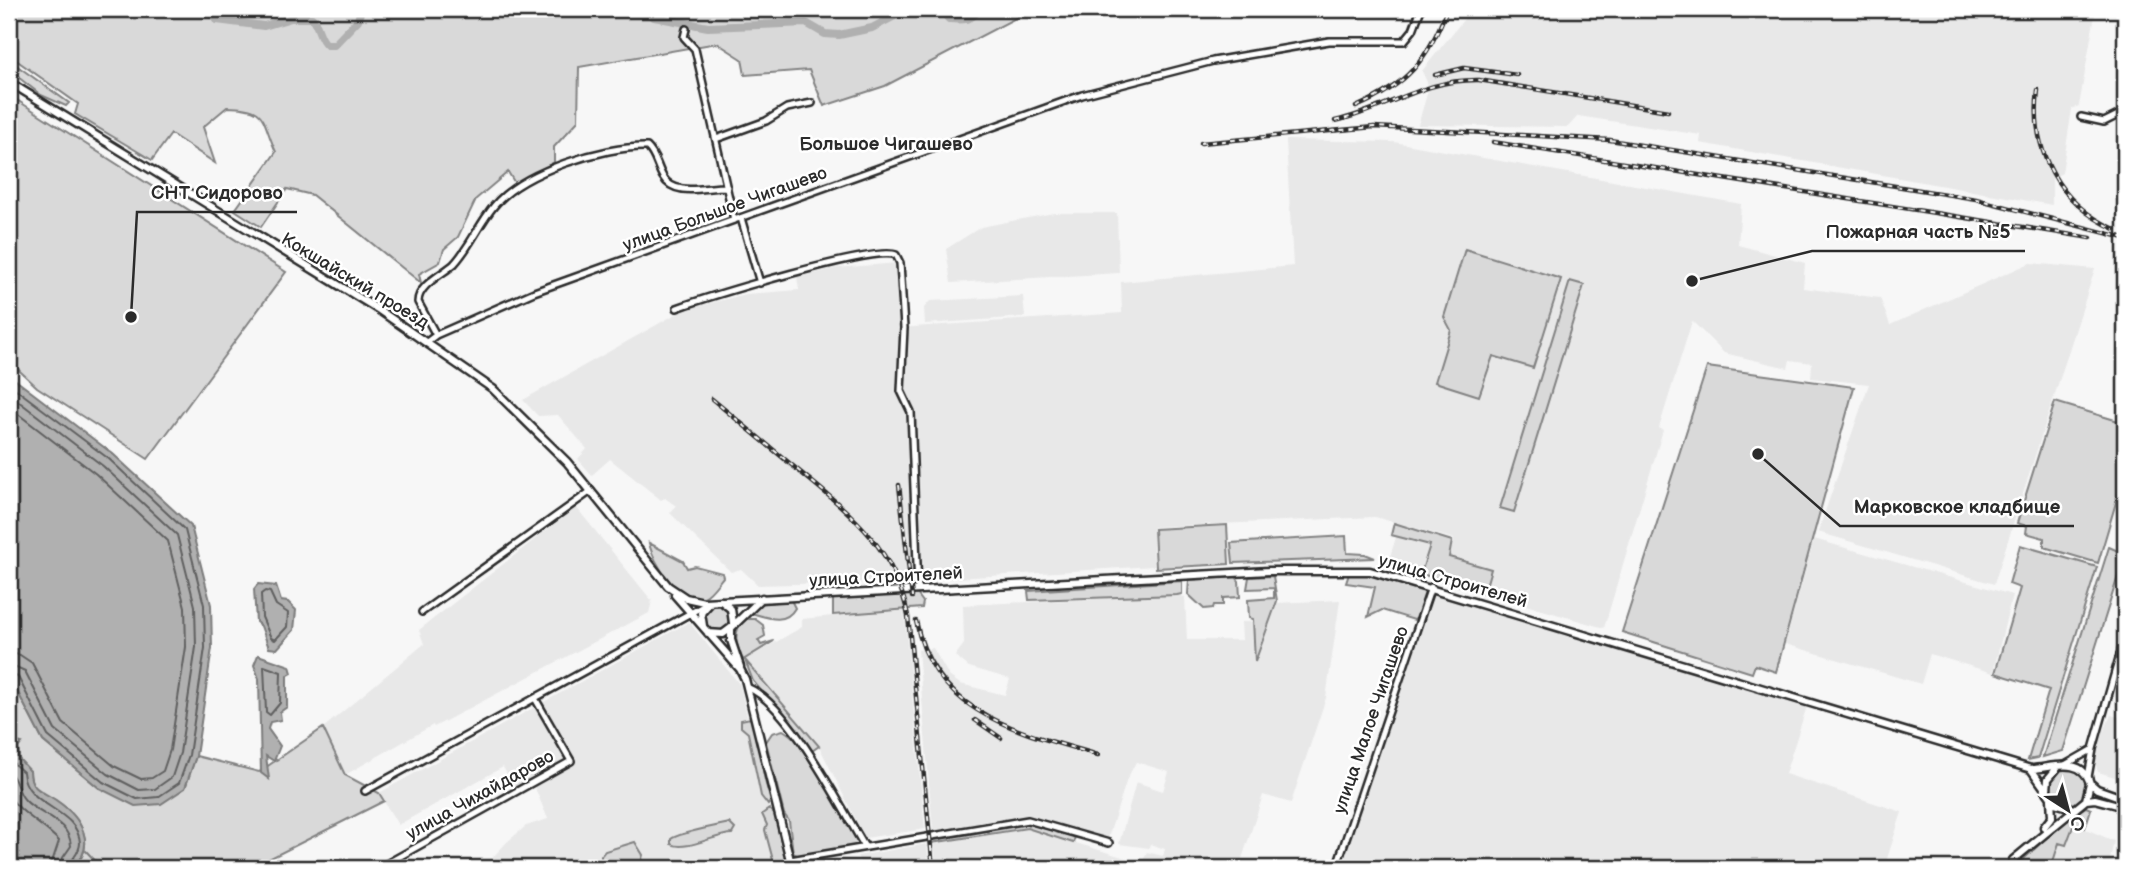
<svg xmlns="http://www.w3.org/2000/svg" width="2134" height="877" font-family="'Balsamiq Sans',sans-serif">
<rect width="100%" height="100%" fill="#f7f7f7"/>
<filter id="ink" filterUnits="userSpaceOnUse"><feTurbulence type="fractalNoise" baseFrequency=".0143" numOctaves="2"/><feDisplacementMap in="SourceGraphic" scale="14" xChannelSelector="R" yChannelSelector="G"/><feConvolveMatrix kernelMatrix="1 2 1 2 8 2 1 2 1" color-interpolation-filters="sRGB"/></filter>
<g filter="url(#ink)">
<path fill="#e8e8e8" d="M1472 9H2096L2079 106 2072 109 2062 173 2052 178V205L1700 143 1701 135 1578 116 1568 127 1418 125 1429 87 1422 71Z
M1286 140 1394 142 1741 204 1738 245 1805 263 1803 288 1880 298 1890 325 2030 263 2095 269 1994 584 1818 532 1869 384 1811 378 1812 363 1790 360 1788 368 1724 353 1692 321 1659 428 1663 430 1604 628 1484 593 1491 569 1449 557 1454 539 1375 517 1153 527 1154 566 908 581 758 585 741 569 731 572 670 513 676 506 665 498 661 500 610 459 592 475 578 459 587 449 558 415 538 416 523 400 683 310 746 294 799 290 797 277 837 268 898 263 902 327H913L1122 313 1121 282 1293 266Z
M1054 213H1117L1119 273 951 283 946 249 981 227Z
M1023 296 1025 317 925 324 924 308 930 301Z
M576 507 652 601 649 613 434 727 433 725 345 775 323 728 424 644 419 630Z
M1397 534 1430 544 1422 570 1389 560Z
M1814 539 2012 595 1993 673 1930 654 1921 684 1785 644Z
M1177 595 1185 597 1187 640H1242L1241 622H1253L1255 660 1277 603 1340 600 1326 698 1291 803 1263 795 1239 868H937L933 844 1027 828 1142 863 1147 852 1163 856 1165 849 1150 844 1149 848 1119 844 1136 782 1163 791 1169 772 1136 762 1127 779 1108 838 1023 817 933 832 918 650 933 648 949 676 960 684 1005 695 1010 679 969 667 955 656 964 644 963 605Z
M1434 595 1807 706 1785 774 1902 812 1884 868H1340Z
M904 609 925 829 865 838 819 746 745 660 802 627V619Z
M689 622 740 685 782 868H497L493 857 507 842 526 826 548 819 532 781 515 790 503 767 398 825 379 793Z
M2111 715 2125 719V780L2098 772 2093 756Z
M2074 824 2114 841 2110 860 2125 868H2051L2059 842 2066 844Z
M927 844 929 868H864L857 856Z"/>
<path fill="#d9d9d9" stroke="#828282" stroke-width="2" d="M9 9H1033L885 86 824 106 809 70 745 75 742 59 717 43 579 67 578 121 554 147V162L516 185 508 172 476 199 458 237 444 249 440 262 419 274 421 283 312 195 287 189 261 227 235 210 276 152C260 117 269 108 227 107L203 127 215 163 171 134 152 160 75 114 78 104 9 55Z
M9 60 69 103 66 106 41 95 9 70Z
M9 95 286 272 148 459 37 387 9 361Z
M1465 249 1561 279 1533 368 1493 356 1479 396 1435 382 1451 330 1444 317Z
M1570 281 1584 285 1514 512 1500 508Z
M1707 367 1854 387 1776 672 1755 665 1752 673 1622 632Z
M2055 402 2125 423 2122 435 2125 436V472L2098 563 2044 547V538L2026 533 2027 526 2017 523Z
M1394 523 1452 541 1449 557 1491 569 1484 593 1385 563 1389 560 1422 570 1430 545 1391 535Z
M1227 525 1229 564 1156 568 1154 529Z
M1346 536 1347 553 1365 554 1375 558 1233 563 1231 543Z
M649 543 683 561 687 568 695 566 722 573 723 577C718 583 711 594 704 597 679 606 653 562 649 543Z
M2020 545 2097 567 2038 758 2028 760 2049 690 1995 673 2020 588 2009 584Z
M2109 547 2125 554 2063 751 2043 757Z
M1363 573 1427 592 1418 618 1414 620 1382 610 1368 617 1375 587 1346 583 1349 574Z
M1273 576 1277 601 1255 662 1253 619 1249 618 1248 600 1274 598V588L1247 589 1249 577Z
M1236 577 1239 581 1240 597 1223 598V605H1214L1213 608 1204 609 1188 594 1189 580Z
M1182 581V594L1177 595 1029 600 1028 591Z
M917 594 923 602 922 608 833 615V599Z
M791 600 795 608C785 626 766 617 751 613L760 604Z
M704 618a13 13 0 1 1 26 0a13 13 0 1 1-26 0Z
M744 619H755L763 625 765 636 758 640 761 645 774 641 743 660C736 646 732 632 744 619Z
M745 660 819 746 812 751 753 681Z
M9 675 43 741 99 788H185L196 756 259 772 323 728 345 775 379 793 384 801 251 868H73C97 845 82 818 57 801 51 797 43 796 37 791 31 786 30 779 30 771L19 760 18 748 9 740Z
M750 718C766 742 758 776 772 799L768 805 761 796 748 733 741 727V720Z
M783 730C814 748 841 810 860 841L859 845 799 856 793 853 789 821 784 814 766 742 772 733Z
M2049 786a19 19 0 1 1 38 0a19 19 0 1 1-38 0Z
M2086 807 2091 809 2085 828 2074 824 2066 845 2059 843 2051 868H2014L2067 819Z
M769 809 775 815 789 868H776L774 864 765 830 767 825 762 814Z
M729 823 735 829 732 834C716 834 685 852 671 844V839C681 832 714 827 729 823Z
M1026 823 1075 837 1073 843 1027 828 931 843V839Z
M635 842 643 855 640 866 601 868V856L605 851Z"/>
<path fill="#b0b0b0" stroke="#7b7b7b" stroke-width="2" d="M9 375 113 454 191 526 211 605 212 648 196 756 185 788 161 804 135 806 99 788 43 741 9 675Z
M258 584 276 586 281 601 288 602 296 610 294 630 277 649 269 648 261 626 256 622 254 589Z
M258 655 290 666 292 673 287 676V707L280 712 281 720 270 722 268 729 280 746 274 761 266 756 269 779 261 773 259 679 254 665Z
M9 740 22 743 18 748 19 759 30 771C30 791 44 791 57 801 82 818 97 845 73 868H9Z"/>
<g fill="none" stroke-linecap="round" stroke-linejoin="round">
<path stroke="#606060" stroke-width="2" d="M9 384 109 459 185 530 204 605 205 648 189 755 179 783 158 797 137 799 103 782 48 736 18 677 9 673
M9 394 103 466 177 535 195 606 196 647 180 753 172 777 155 789 139 790 108 774 55 730 25 671 9 664
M9 407 96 474 168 541 185 607 186 647 170 750 163 771 152 778 141 779 114 766 63 723 32 663 20 655 9 653
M265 591 270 592 276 605 288 613 287 627 275 640 271 638 262 617 261 594Z
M264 666 281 672 280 703 270 715 266 712Z
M9 748 13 763 23 772C25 807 78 808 80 843 80 854 70 859 69 868
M9 772C17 778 17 792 25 800 39 816 70 820 71 846L62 859 60 868
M9 796C22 815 43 824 59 841L50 868"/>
<path stroke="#7b7b7b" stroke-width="2" d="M86 851 102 868"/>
<path stroke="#b0b0b0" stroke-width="8" d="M210 9 217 20 264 26 291 18H312C320 28 318 37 327 45H334L358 20 361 9
M648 9 654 17 708 27 806 23 825 34 839 35 872 28 908 9H923
M923 9 941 10 949 19C962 20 972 21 979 9"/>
<g stroke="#2b2b2b" stroke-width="10">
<path id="minor" d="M686 29 684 37 695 49 734 220
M2081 117 2104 122 2120 114 2125 117
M716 139 766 121 787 108 812 103
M741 218 760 283
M677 308C708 297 875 245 896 255L900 263 904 328 901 391 911 412 918 589
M436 335 418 302C418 285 443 274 454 264 470 247 479 224 494 206 522 172 603 146 647 147 656 155 657 167 663 177 675 198 707 186 727 187
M428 341 436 335 534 292 1082 95 1213 61 1329 41H1404L1413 30 1421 9
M422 612 591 491
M747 687C790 705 840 806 865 847
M2065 765 2093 749
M2088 777 2093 749 2125 637
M365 791 707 604
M790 860 1028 820 1109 843
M379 868 571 761 536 700
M1336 868 1431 587"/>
</g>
<g stroke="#2b2b2b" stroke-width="11">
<path id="major" d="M9 82 379 310 493 389 567 462 668 586
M668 586 686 598 704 602 1269 571H1370L2031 769C2052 768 2082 756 2090 783L2086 800 2013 860
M675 595 740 669 745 679 792 868
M721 601 731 609 733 623
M703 626 701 613 710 603
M708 633 723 634 731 628
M740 667 731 640V628L762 598
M2031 769 2055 803 2072 808
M2090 783 2097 789 2125 799
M2047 790 2048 779 2058 767
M2086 800 2095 799 2125 807
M2044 827 2052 817 2051 799"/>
</g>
<use href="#minor" stroke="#fff" stroke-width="5"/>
<use href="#major" stroke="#fff" stroke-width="6"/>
<g stroke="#2b2b2b" stroke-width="4.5">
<path id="rail" d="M1435 75 1464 68 1517 75
M2038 90C2030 151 2059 204 2115 229
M1356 107C1407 85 1428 60 1447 9
M1335 121C1388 109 1423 79 1479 80L1668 111
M1493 142 2091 238
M1201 143 1374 127 1610 140 1976 199 2125 238
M712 399C741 423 770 447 799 471 850 513 895 547 908 616L933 868
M899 485 912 597
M916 621C934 715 1021 732 1098 755
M975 720 1001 738"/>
</g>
<use href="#rail" stroke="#fff" stroke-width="2" stroke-dasharray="5" stroke-linecap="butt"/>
</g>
</g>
<g text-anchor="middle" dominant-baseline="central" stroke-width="5" stroke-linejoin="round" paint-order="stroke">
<g font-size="18" fill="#2b2b2b" stroke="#fff">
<text transform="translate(725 209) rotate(-20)">улица Большое Чигашево</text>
<text transform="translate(355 281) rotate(31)">Кокшайский проезд</text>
<text transform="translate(886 577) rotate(-3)">улица Строителей</text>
<text transform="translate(1453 581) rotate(16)">улица Строителей</text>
<text transform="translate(1371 720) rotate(-71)">улица Малое Чигашево</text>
<text transform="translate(480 795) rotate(-29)">улица Чихайдарово</text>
</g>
<g font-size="19" font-weight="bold" fill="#2b2b2b" stroke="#fff">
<text x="886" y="144">Большое Чигашево</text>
</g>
</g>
<path fill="none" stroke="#2b2b2b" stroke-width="2.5" d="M131 317L137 212H297M1692 281L1812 251H2025M1758 454L1840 526H2074"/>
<g fill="#2b2b2b" stroke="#fff" stroke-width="2.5">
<circle cx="131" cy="317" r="7"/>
<circle cx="1692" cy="281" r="7"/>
<circle cx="1758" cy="454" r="7"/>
</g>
<g font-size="19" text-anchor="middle" font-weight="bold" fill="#2b2b2b" stroke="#fff" stroke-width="5" stroke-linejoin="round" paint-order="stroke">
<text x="217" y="199">СНТ Сидорово</text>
<text x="1918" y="238">Пожарная часть №5</text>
<text x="1957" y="513">Марковское кладбище</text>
</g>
<rect width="2134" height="877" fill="none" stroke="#fff" stroke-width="35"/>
<rect x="18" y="18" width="2099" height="842" fill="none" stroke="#2b2b2b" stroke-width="2.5" filter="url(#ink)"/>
<g transform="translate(2068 810) rotate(144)" stroke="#ffffff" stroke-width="5" paint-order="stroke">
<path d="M0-5L12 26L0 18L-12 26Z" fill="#2b2b2b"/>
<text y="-10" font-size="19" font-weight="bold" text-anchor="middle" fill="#2b2b2b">С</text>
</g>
</svg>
